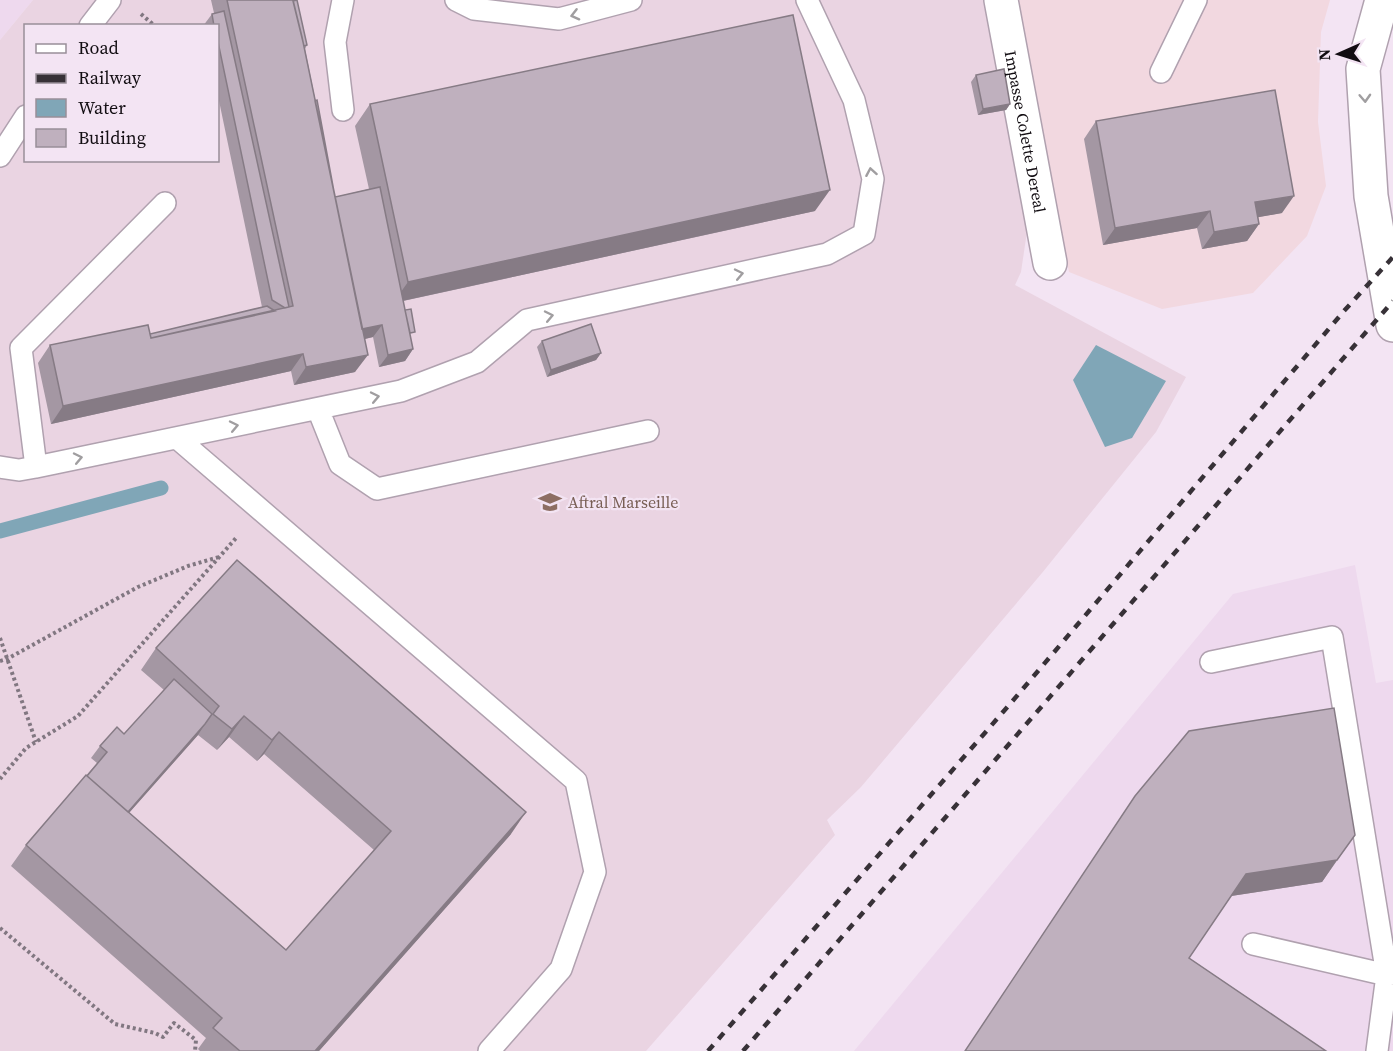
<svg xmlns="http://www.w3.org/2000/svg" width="1393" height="1051" font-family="'Source Serif 4',serif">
<rect width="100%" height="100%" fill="#f3e4f3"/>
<path fill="#eed9ee" d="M0 0H33L0 40Z
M1355 565 1376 683 1393 680V1051H854L1233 594Z"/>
<path fill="#f2d8e0" d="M1013 0H1330L1321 32 1318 122 1326 186 1307 236 1253 293 1162 309 1069 272Z"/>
<path fill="#ead4e2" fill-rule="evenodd" d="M33 0H983L1028 225 1021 272 1015 285 1186 377 1156 432 1042 573 861 787 827 820 835 835 646 1051H0V40ZM26 26H218V160H26Z"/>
<path fill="#80a6b7" d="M1096 345 1166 381 1132 438 1105 447 1073 380Z"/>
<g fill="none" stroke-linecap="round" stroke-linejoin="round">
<path stroke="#80a6b7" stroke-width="15" d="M0 531 161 488"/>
<g stroke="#b0a1af" stroke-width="24">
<path id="lane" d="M343 0 335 42 343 110
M456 0 474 9 559 19 631 0
M90 26 110 0
M1161 72 1196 0
M0 156 26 116
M318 409 340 464 377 489 648 431
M177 438 576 781 595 872 561 969 489 1051
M0 467 19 470 36 467 401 391 477 362 527 320 827 254 864 234 873 179 854 100 807 0
M36 467 21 348 165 203
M1211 662 1332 637 1387 975 1377 1051
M1253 944 1387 975 1393 974"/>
</g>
<g stroke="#b0a1af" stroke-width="36">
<g id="street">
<path id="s1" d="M1001 0 1050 263"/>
</g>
</g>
<g stroke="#b0a1af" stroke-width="36">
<path id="secondary" d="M1382 0 1363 69 1371 196 1393 325"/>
</g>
<path stroke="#817781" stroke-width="4" stroke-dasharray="3 3" stroke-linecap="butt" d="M141 14 155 26
M0 638 36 742
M0 661 7 659 138 587 188 566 219 557
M0 779 26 748 78 716 237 537
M0 928 115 1024 155 1033 163 1037 174 1023 196 1040 195 1051"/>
<use href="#lane" stroke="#fff" stroke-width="21"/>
<use href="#street" stroke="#fff" stroke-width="33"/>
<use href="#secondary" stroke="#fff" stroke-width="33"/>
<path stroke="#373137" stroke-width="4.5" stroke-dasharray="8 8" stroke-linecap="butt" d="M708 1051 1010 704 1344 311 1393 257
M743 1051 1393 301"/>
</g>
<path fill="#a497a3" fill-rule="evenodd" d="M211 0H293L307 45 305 49 335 197 369 189 355 126 370 104 815 211 403 301 413 349 405 361 379 367 373 337 364 339 355 372 294 385 291 371 51 424 38 363 50 345 150 334 262 307 218 96V26H203L212 14 214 13Z
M976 75 1010 104 1006 110 978 115 971 82Z
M1096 121 1282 213 1258 217 1259 224 1247 241 1202 249 1197 228 1103 245 1084 139Z
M542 341 601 353 596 360 547 377 537 347Z
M156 648 511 834 319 1051H200L198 1049 206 1038 11 866 26 845 97 763 91 758 100 746 124 734 164 690 141 670ZM198 735 217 750 229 737 257 761 264 754 374 850 286 950 129 813Z
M1135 796 1355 835 1322 882 1231 896 1189 958 1326 1051H965Z"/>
<path fill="#867b85" d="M1010 104 1006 110 978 115 983 109Z
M830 190 815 211 393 303 408 282Z
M1294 196 1282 213 1243 220 1255 202Z
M1210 211 1197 228 1103 245 1115 228Z
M1259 224 1247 241 1202 249 1214 232Z
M382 325 373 337 349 343 358 330Z
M413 349 405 361 379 367 388 355Z
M601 353 596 360 547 377 551 370Z
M303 354 291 371 51 424 63 406Z
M368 355 355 372 294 385 306 367Z
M244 716 229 737 217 750 232 729Z
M205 724 198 735 112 832 121 819Z
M279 732 264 754 257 761 272 740Z
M526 812 511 834 319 1051H315Z
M1337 860 1322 882 1231 896 1246 874Z"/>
<path fill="#bfb0be" stroke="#867b85" stroke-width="1.5" d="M227 0H293L302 37 368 355 306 367 303 354 63 406 50 345 148 325 151 338 293 306Z
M297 0 307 45 304 46 293 1Z
M224 11 289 307 285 308 272 300 218 42V26H214L212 14Z
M793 15 830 190 408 282 370 104Z
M1004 69 1010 104 983 109 976 75Z
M1275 90 1294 196 1255 202 1259 224 1214 232 1210 211 1115 228 1096 121Z
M317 100 335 197 315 101Z
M380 187 413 349 388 355 382 325 362 329 335 197Z
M267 306 275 311 151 338 150 334Z
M411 309 415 332 410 333 405 310Z
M591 324 601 353 551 370 542 341Z
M237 560 526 812 315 1051H240L213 1028 222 1018 26 845 86 775 286 950 391 831 279 732 272 740 244 716 232 729 213 714 219 706 156 648Z
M174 679 212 714 205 724 128 812 87 776 107 752 100 746 117 727 124 734Z
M1334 708 1355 835 1337 860 1246 874 1189 958 1326 1051H965L1135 796 1189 731Z"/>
<defs><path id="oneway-chevron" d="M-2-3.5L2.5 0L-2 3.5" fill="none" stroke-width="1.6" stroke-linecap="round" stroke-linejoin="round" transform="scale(1.5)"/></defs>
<g stroke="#a09ea0">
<use href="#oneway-chevron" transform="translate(575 15) rotate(166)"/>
<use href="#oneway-chevron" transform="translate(1365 98) rotate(87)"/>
<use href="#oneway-chevron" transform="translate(871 172) rotate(-100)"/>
<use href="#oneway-chevron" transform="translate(739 274) rotate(-12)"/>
<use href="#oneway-chevron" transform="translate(549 316) rotate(-12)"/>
<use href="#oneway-chevron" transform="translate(375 397) rotate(-12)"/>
<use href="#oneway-chevron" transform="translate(234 426) rotate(-12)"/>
<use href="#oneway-chevron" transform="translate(78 458) rotate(-12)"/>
</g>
<defs>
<g id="school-bare" transform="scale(1.8)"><path d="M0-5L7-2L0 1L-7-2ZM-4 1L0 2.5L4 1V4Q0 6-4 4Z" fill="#8d6e63" stroke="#f3e4f3" stroke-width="2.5" paint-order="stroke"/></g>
</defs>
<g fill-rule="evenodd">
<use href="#school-bare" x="550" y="502"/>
</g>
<g text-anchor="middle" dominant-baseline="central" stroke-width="4.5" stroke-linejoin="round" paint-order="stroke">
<g font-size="16" fill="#120d12" stroke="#f3e4f3">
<text stroke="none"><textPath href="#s1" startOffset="134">Impasse Colette Dereal</textPath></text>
</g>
<g font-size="16" fill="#785e54" stroke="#f3e4f3" text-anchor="start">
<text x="568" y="502">Aftral Marseille</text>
</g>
</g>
<rect x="24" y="24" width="195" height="138" fill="#f3e4f3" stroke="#998e99" stroke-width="1.5"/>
<rect x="36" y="44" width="30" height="9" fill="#ffffff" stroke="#998e99" stroke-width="1.5"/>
<text x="78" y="54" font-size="18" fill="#120d12">Road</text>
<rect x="36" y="74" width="30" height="9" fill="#373137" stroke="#998e99" stroke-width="1.5"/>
<text x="78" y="84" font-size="18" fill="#120d12">Railway</text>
<rect x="36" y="99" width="30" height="18" fill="#80a6b7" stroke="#998e99" stroke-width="1.5"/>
<text x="78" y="114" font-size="18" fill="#120d12">Water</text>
<rect x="36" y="129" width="30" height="18" fill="#bfb0be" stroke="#998e99" stroke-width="1.5"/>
<text x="78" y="144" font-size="18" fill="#120d12">Building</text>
<g transform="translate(1339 54) rotate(267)" stroke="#f3e4f3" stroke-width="4.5" paint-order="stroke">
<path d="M0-4.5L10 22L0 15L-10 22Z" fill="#120d12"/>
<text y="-9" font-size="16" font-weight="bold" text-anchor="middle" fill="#120d12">N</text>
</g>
</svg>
